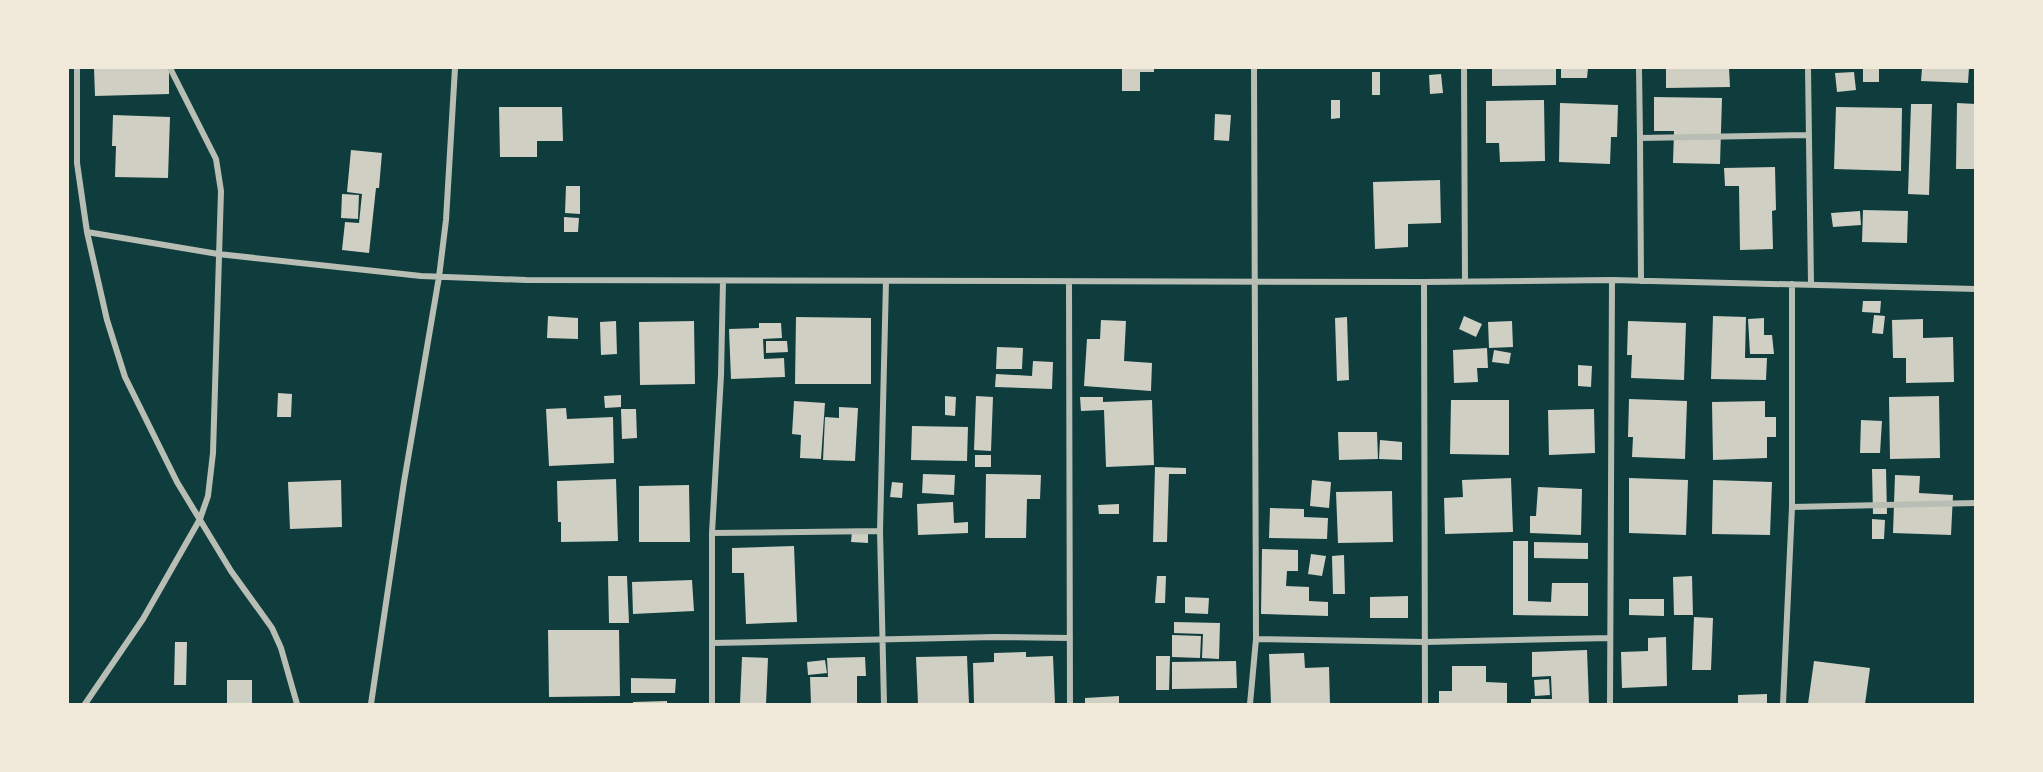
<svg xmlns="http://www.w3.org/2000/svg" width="2043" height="772" font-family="'Work Sans',sans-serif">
<rect width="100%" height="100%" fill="#0f3d3e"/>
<path fill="#cfcfc3" d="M94 68H169V94L95 96Z
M1122 68H1154V72H1140V91H1122Z
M1492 68H1556V85L1492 86Z
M1561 68H1588L1587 78H1561Z
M1666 68H1729L1730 87 1666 88Z
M1863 68H1879V82H1863Z
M1922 68H1969L1968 83 1921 81Z
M1372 72H1380V95H1372Z
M1854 72 1856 90 1837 92 1835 73Z
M1441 74 1443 93 1430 94 1429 75Z
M1654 97 1722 98 1720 164 1673 163 1674 131H1654Z
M1331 100H1340V118L1331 119Z
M1544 100 1545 161 1500 162 1499 143H1486V101Z
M1560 103 1618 105 1617 137H1611L1610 164 1559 162Z
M1957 103 1976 104V169H1956Z
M1911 104H1932L1929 195 1908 194Z
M499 107H562L563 141H537V157H500Z
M1836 107 1902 108 1901 171 1834 169Z
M1215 114 1231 115 1229 141 1214 140Z
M113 115 170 117 168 178 115 177 116 146H112Z
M351 150 382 153 379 188H376L369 253 342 250 345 222 359 223 362 194 347 192Z
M1775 167 1776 210 1772 211 1773 249 1740 250 1739 186H1725L1724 168Z
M1440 180 1441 223 1408 224V247L1375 249 1373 182Z
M566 186H580V214L565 213Z
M342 194 359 195 358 219 341 218Z
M1863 210 1908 211 1907 243 1862 242Z
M1860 211 1861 225 1833 227 1831 213Z
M564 217 579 218 578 232H564Z
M1863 301H1881L1880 313 1862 312Z
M1874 315 1885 316 1883 334 1872 333Z
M548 316 578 318V339L547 338Z
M1464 316 1482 324 1476 337 1459 329Z
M1713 316 1746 317 1745 358H1767L1766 380 1711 379Z
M796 317 871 318V384H795Z
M1347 317 1349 380 1337 381 1335 318Z
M1764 318V335H1772L1774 354H1750L1748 319Z
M1923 319V338L1953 337 1954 382 1906 383V358H1893L1892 320Z
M1101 320 1126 321 1124 361 1152 363 1151 391 1084 386 1087 339H1100Z
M616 321 617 354 601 355 600 322Z
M694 321 695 384 640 385 639 322Z
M1512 321 1513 347 1489 348 1488 322Z
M1628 321 1686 323 1684 380 1631 378 1632 355H1627Z
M759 323H781L782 338 763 339 764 359 784 358 785 377 731 379 729 329 759 328Z
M766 341H787L788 352 766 353Z
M997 347 1023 348 1022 369H996Z
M1487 348 1488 368H1477L1478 382 1454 383 1453 350Z
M1494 350 1511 353 1509 364 1492 362Z
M1033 361 1053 362 1052 389 995 387 996 374 1032 376Z
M1578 365 1592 366 1591 387 1578 386Z
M278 393 292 394 291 417H277Z
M621 395V407L605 408 604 396Z
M945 396 956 397 955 416 945 415Z
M976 396 993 397 991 451 974 450Z
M1939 396 1940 458 1890 459 1889 397Z
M1080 397H1103V402L1152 400 1154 465 1106 467 1104 410 1081 411Z
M1629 399 1687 401 1685 459 1632 457 1633 437H1628Z
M1451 400H1509V455L1450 454Z
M794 401 825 403 821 459 800 458 801 435 792 434Z
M1765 401V417H1776V437H1767V458L1713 460 1712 402Z
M839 407 858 408 855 461 823 460 825 417 839 418Z
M566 408 567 419 613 417 614 463 549 466 546 409Z
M621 409H636L637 438 622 439Z
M1594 409 1595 453 1549 455 1548 410Z
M1861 420 1882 421 1880 453H1860Z
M912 426 968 427 967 461 911 460Z
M1338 432H1377L1378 459 1339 460Z
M1380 440 1402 442V460L1379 459Z
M975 455H991V467H975Z
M1155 467 1186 468V474H1169L1167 542H1153Z
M1872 469H1886L1887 514H1873Z
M923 474 955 475 954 495 922 493Z
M986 474 1041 475 1040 499H1027L1026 538H985Z
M1895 475 1920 476 1919 493 1953 495 1951 535 1893 533Z
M1511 478 1513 532 1445 534 1444 498 1463 497 1462 480Z
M1629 478 1688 480 1686 535 1629 533Z
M616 479 618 541 561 542V522H558L557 481Z
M341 480 342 527 290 529 288 482Z
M1312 480 1331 482 1329 508 1310 506Z
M1713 480 1772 482 1770 535 1712 534Z
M892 482 903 483 902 498 890 497Z
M689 485 690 542H639V486Z
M1538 487 1582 489 1581 535 1530 533V516H1536Z
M1392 491 1393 542 1338 543 1336 492Z
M953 502 954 523 968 522V533L918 535 917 504Z
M1119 504V514H1099L1098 505Z
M1270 508 1304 509V517L1328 518 1327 539 1269 538Z
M1872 519 1885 520 1884 539H1872Z
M852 531 868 532V543L851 542Z
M1513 541H1528V601L1551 602 1552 583H1588V616L1513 615Z
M1534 542 1588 543V559L1534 558Z
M794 546 797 622 746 624 744 573H732V548Z
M1262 549 1298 550V571H1287L1286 586 1309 587V601L1328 602V616L1261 614Z
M1311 554 1326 556 1322 576 1308 574Z
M1344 555 1345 594H1333L1332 556Z
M608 576H627L629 623H609Z
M1157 576H1166L1165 603H1155Z
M1692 576 1693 615H1674L1673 577Z
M692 580 694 611 633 614 632 582Z
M1408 596V618H1370V597Z
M1185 597 1209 598 1208 614 1185 613Z
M1629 599H1664V616L1629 615Z
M1694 617 1713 618 1711 670H1692Z
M1174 622 1220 623 1219 659 1202 658 1203 634 1174 633Z
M548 630H619L620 696 549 697Z
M1172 635 1201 636 1200 658 1172 657Z
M1666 637 1667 686 1622 688 1621 652 1648 651V638Z
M175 642H187L186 685H174Z
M1587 650 1589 704H1531V699H1552L1551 676 1532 677V652Z
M1026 652V657L1053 656 1055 704H974L973 663 994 662V653Z
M1304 653 1305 668 1329 667 1330 704H1271L1269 654Z
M967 656 969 704H918L916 657Z
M1156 656H1170L1169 690H1156Z
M742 657 768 658 766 704H740Z
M865 657 866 676H857V704H811L810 677H828L827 658Z
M825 660 827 673 808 675 807 662Z
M1236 661 1237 688 1172 689V662Z
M1814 661 1870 668 1865 704H1808Z
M1452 666H1486V682L1507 683V704H1439V691H1452Z
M631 678 676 679 675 693H631Z
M1549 679 1550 695 1535 696 1534 680Z
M227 680H252V704H227Z
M1767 694V704H1738V695Z
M1119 696V704H1085V698Z
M667 701V704H633V702Z"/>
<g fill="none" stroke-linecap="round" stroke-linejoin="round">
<path stroke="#b8beb3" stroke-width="6" d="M77 68V163L87 232 218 254 421 276 526 280 1424 282 1612 280 1976 289
M1464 68 1465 281
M1639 68 1640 138
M1808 68 1811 284
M87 232 107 320 125 377 177 482 231 571 272 628 281 648 297 704
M1641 281 1640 138 1808 135
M1069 282 1070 704
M1424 282 1425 704
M1792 507 1976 503
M712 533 880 531
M1256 639 1424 642 1610 638
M712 643 995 637 1070 638
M85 704 143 619 200 519 208 496 213 453 221 191 216 159 170 68
M371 704 404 482 439 277 446 220 455 68
M712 704V533L721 375 723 281
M884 704 880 531 886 281
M1250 704 1256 639 1254 68
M1610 704 1612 280
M1783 704 1792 507V284"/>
</g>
<rect width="2043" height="772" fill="none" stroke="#f1e9da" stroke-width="138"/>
</svg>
